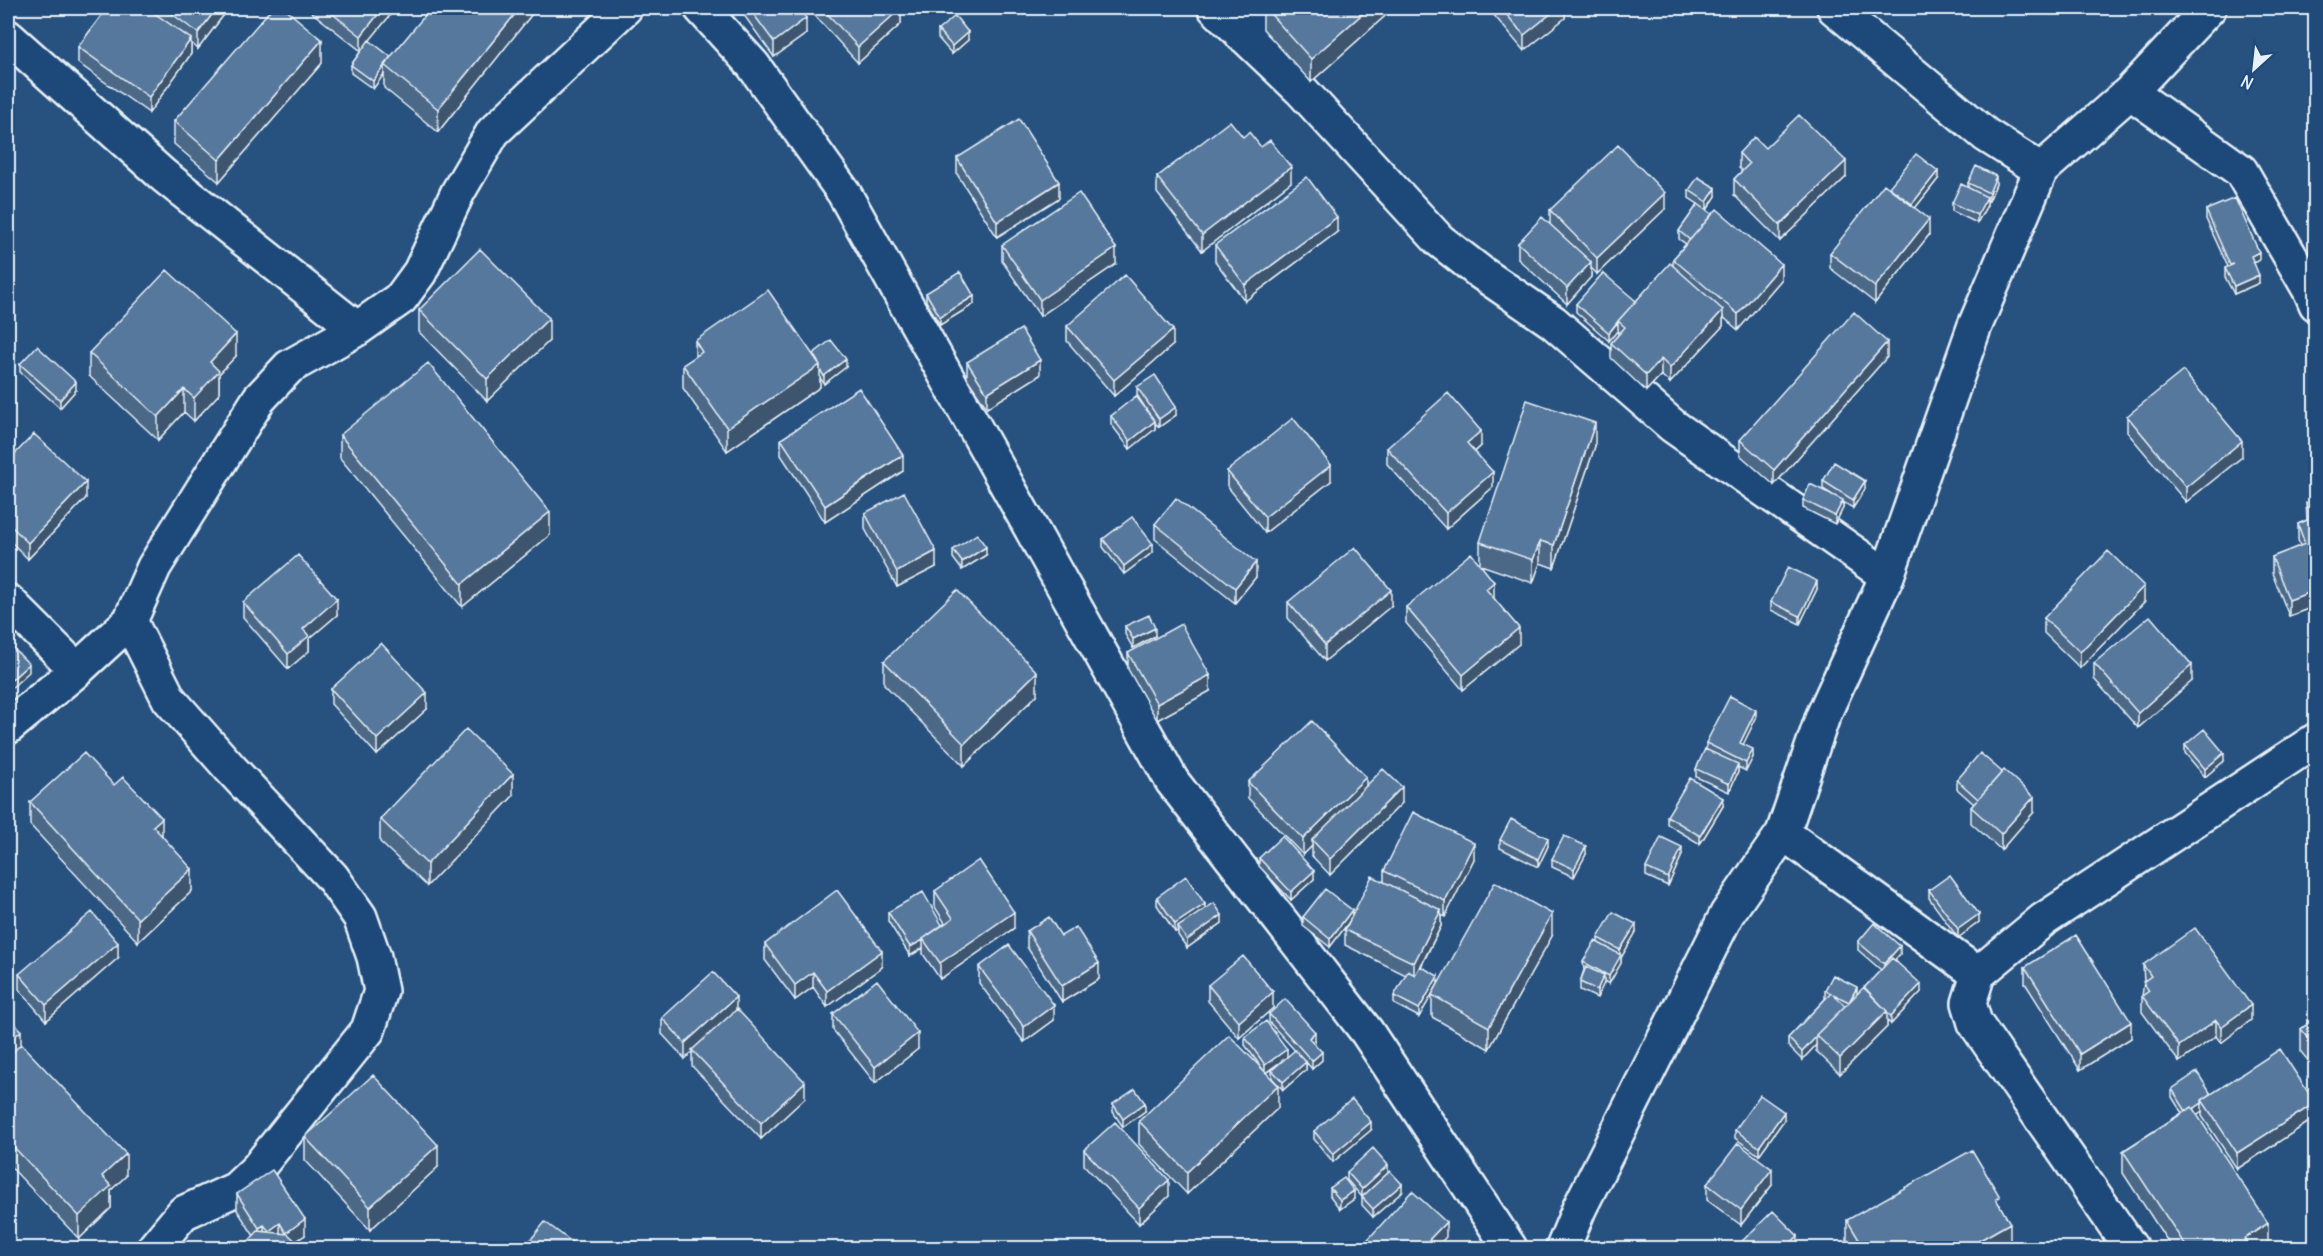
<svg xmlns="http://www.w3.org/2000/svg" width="2323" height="1256" font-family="Delius,sans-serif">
<rect width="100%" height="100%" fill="#27517f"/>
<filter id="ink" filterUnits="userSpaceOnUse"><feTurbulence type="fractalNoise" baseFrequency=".0167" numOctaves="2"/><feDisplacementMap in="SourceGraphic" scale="12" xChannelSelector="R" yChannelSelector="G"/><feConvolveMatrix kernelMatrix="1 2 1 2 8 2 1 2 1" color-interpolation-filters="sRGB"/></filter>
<g filter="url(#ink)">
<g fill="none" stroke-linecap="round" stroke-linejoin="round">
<g stroke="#e8f1f8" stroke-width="38">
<path id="minor" d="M701 8 753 65 844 193 1172 781 1367 1032 1510 1248
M1215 8 1301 90 1439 240 1480 272 1553 322 1673 426 1887 576 1823 716 1783 833 1727 914 1579 1209 1563 1248
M1834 8 1986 135 2041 170
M1242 35 1266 8
M8 37 164 176 357 329
M2130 92 2241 171 2311 292 2316 304
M1887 576 1974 328 2041 170 2130 92 2209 8
M8 601 77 670
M130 621 169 699 230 768 332 877 360 917 374 957 381 991 368 1030 257 1169 236 1189 183 1213 154 1248
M8 727 77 670 130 621 154 567 259 399 289 367 357 329 401 298 420 272 458 192 493 132 625 8
M1783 833 1978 974
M2131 1248 1975 1023 1969 1003 1978 974 2043 920 2316 740"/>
</g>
<use href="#minor" stroke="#1f4a7a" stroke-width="33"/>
</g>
<path fill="#4b6787" stroke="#e8f1f8" stroke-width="1.5" d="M107 8H229L198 49 191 43V54L149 113 78 63V47Z
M310 8H396L369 41 391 57 532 8V14L438 132 384 88V74L373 89 351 73V65L361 51 310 11Z
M741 8H799L806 34 774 57 741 11Z
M808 8H900L901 24 858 63Z
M1263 8H1394L1311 82 1263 29Z
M1488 8H1565V18L1524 51Z
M2019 8H2028L2025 11Z
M938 30 968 40 952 54 938 38Z
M322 63 219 182 174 144V121Z
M1243 137 1291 182 1202 251 1157 193V177Z
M1765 148 1846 177 1780 241 1734 195V179L1742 171 1739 168V153Z
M957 158 1059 198 997 237 957 174Z
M1938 179 1915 208 1929 235 1875 303 1830 268V253L1889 188Z
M1968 183 1996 184 1989 201 1987 200V205L1977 223 1952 211V203L1968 187Z
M1689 190 1716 196 1707 210 1781 280 1738 330 1723 317V326L1670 383 1661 375 1646 391 1611 358V343L1618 335V330L1609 341 1576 312V304L1636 301 1673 266V259L1686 244 1679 239V231L1698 204 1689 198Z
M1665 209 1597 274 1591 268V277L1567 304 1518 259V243L1550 224V210Z
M2206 210 2259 260 2254 263 2259 283 2234 294 2225 277V268L2228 267 2206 219Z
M1337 232 1245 301 1215 261V245Z
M1002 245 1116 264 1040 316 1002 261Z
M926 293 974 304 940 325 926 301Z
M419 310 549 341 487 401 419 332Z
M1067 326 1173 345 1114 396 1067 341Z
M695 341 813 354 846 367 824 384 820 378V387L727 451 683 388V365L695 357Z
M89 353 236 356 219 374V394L194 421 184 412 158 440 89 376Z
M1887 357 1774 485 1740 455V440Z
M967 362 1040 375 987 408 967 378Z
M20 364 76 390 60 408 20 372Z
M1137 387 1176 415 1159 427 1155 423V429L1130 449 1111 424V416L1146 409 1137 395Z
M2127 416 2242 457 2186 502 2127 432Z
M340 435 550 535 462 607 340 458Z
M781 439 903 471 825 522 781 455Z
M1481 446 1475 452 1493 487 1446 529 1387 464V448Z
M1595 446 1554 568 1540 563 1533 583 1481 565 1494 598 1519 644 1463 690 1406 623V607L1480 564V542Z
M8 461 86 498 28 559 8 539Z
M1227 471 1331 481 1265 533 1227 486Z
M1823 481 1865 489 1853 508 1843 502V508L1835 524 1803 508V500L1831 494 1823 489Z
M2316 499V606L2289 616 2272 573V557L2300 546 2298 540V524L2307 520 2306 503Z
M865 513 936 567 897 587 865 529Z
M1155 524 1256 577 1235 603 1155 539Z
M1103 539 1153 552 1124 574 1103 547Z
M953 550 986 555 962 570 953 558Z
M1817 589 1800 624 1771 610V602Z
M243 602 337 615 309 639V651L288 669 243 617Z
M1288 602 1391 606 1325 661 1288 618Z
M2144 602 2080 668 2044 633V618Z
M1125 626 1155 636 1133 648 1125 634Z
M1128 653 1210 691 1157 720 1128 669Z
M884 661 1037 695 964 766 884 684Z
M2094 663 2192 681 2138 728 2094 679Z
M331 689 427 709 377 755 331 704Z
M1756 718 1743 744 1753 757 1746 771 1738 767V772L1729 792 1696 777V769L1706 749V743Z
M2185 745 2224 761 2205 777 2185 753Z
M2002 772 2034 812 2001 850 1971 823V807L1974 804 1957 789V780Z
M1248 782 1366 785 1402 803 1330 875 1312 856V846L1303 855 1248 798Z
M513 796 427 886 380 842V819Z
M30 802 162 836 192 891 138 942 30 825Z
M1723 806 1700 844 1667 824V816Z
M1500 840 1548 846 1538 867 1500 848Z
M1586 854 1574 877 1552 867V859Z
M1682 855 1668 886 1646 876V868Z
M1259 858 1314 879 1291 900 1259 866Z
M1474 859 1445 917 1441 915V926L1421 967 1438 984 1419 1017 1394 1004V996L1406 975 1345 945V930L1349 922 1330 947 1303 926V917L1352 915 1384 882V871Z
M1929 890 1979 922 1958 938 1929 898Z
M935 891 1014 928 940 979 923 954V948L910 956 888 921V912L942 925 945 923 935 907Z
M1157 897 1205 909 1222 923 1187 948 1178 935V931L1175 932 1157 905Z
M1027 931 1061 936 1099 979 1062 1002 1027 947Z
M1636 932 1621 958V963L1609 984 1604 981 1597 998 1580 990V982L1584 970 1583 962 1598 942V938Z
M1552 936 1489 1049 1432 1017V995Z
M1858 942 1900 954 1895 960 1921 992 1891 1024 1887 1021V1027L1840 1074 1816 1051V1045L1802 1060 1788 1046V1038L1826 998H1825V990L1857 994 1864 988 1881 970 1858 950Z
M765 944 882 967 827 1007 813 987 795 1000 765 960Z
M118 958 46 1021 19 989V974Z
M2143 965 2251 1020 2221 1043 2216 1036 2179 1062 2142 1012V996L2144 982Z
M979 967 1054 1020 1024 1042 979 983Z
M2025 967 2131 1038 2080 1070 2025 983Z
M1208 985 1273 1008 1239 1038 1208 1001Z
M833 1014 918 1049 875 1083 833 1030Z
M1269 1014 1315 1040 1313 1042 1322 1060 1312 1069 1306 1062V1070L1283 1090 1272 1078V1070L1300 1056 1269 1022Z
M8 1016 21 1044 126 1176 111 1190V1208L79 1239 8 1164Z
M662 1018 805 1098 761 1139 692 1066V1052L685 1059 662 1034Z
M2316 1018V1070L2301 1052V1029Z
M1245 1037 1287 1057 1266 1073 1278 1108 1187 1194 1139 1144V1121L1264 1071 1245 1045Z
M2172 1089 2211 1094 2315 1118 2237 1169 2202 1116V1111L2197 1115 2268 1246 2264 1248H2172L2123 1173V1151L2182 1113 2172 1097Z
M1113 1104 1145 1111 1123 1127 1113 1112Z
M1784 1120 1759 1155 1735 1138V1130Z
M1371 1130 1333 1162 1314 1139V1131Z
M305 1137 438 1167 370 1230 305 1160Z
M1084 1150 1169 1196 1139 1224 1084 1165Z
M1347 1172 1388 1173 1362 1197 1347 1180Z
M1707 1184 1772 1185 1741 1225 1707 1200Z
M1330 1188 1354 1199 1340 1209 1330 1196Z
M1402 1192 1373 1217 1362 1205V1197Z
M237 1194 305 1235 296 1241 254 1236 237 1210Z
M2000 1205 2010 1246 2006 1248H1851L1847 1243V1220Z"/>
<path fill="#3d546e" stroke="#e8f1f8" stroke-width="1.5" d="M217 8H229L198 49V33Z
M383 8H396L361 51V36Z
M520 8H532V14L438 132V109Z
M901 8V24L858 63V47Z
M1369 8H1394L1311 82V59Z
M1558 8H1565V18L1524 51V35Z
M1572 8H1577L1572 12Z
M806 18V34L774 57V42Z
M968 32V40L952 54V46Z
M191 39V54L149 113V97Z
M322 40V63L219 182V160Z
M384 66V74L373 89V81Z
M1846 161V177L1780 241V225Z
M1291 167V182L1202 251V235Z
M1938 171V179L1912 212V204Z
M1996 176V184L1989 201V193Z
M1059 182V198L997 237V222Z
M1716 188V196L1707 210V202Z
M1665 193V209L1597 274V258Z
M1987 197V205L1977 223V215Z
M1337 217V232L1245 301V285Z
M1929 219V235L1875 303V287Z
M1116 248V264L1040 316V300Z
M2259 252V260L2251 264V256Z
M1591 262V277L1567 304V288Z
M1781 264V280L1738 330V314Z
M2259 275V283L2234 294V286Z
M974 296V304L940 325V317Z
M1723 310V326L1670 383V368Z
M549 318V341L487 401V379Z
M1618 322V330L1609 341V333Z
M1173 330V345L1114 396V380Z
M236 334V356L219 374V394L194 421V398L210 362Z
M1887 342V357L1774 485V470Z
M12 352V368L8 373V358Z
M846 359V367L824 384V376Z
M1661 359V375L1646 391V375Z
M1040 360V375L987 408V393Z
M820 365V387L727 451V428Z
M76 382V390L60 408V400Z
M184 389V412L158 440V417Z
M1176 407V415L1159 427V419Z
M1155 421V429L1130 449V441Z
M1595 423V446L1554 568V545Z
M1481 431V446L1467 459V443Z
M2242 441V457L2186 502V487Z
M903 455V471L825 522V506Z
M1331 465V481L1265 533V517Z
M1493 472V487L1446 529V513Z
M1865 481V489L1853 508V500Z
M86 482V498L28 559V543Z
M1843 500V508L1835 524V516Z
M550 512V535L462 607V584Z
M1540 541V563L1533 583V560Z
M1153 544V552L1124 574V566Z
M986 547V555L962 570V562Z
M936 551V567L897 587V572Z
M1256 562V577L1235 603V588Z
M1817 581V589L1800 624V616Z
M1494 582V597L1486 604V589Z
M2144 586V602L2080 668V652Z
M1391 590V606L1325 661V645Z
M2316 590V606L2289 616V600Z
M337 599V615L309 639V651L288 669V654L303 629Z
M1155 628V636L1133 648V639Z
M1519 628V644L1463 690V675Z
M29 664V672L8 691V683Z
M2192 665V681L2138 728V713Z
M1037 672V695L964 766V744Z
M1210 675V691L1157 720V704Z
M427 693V709L377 755V739Z
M1756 710V718L1740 751V743Z
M1753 749V757L1746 771V763Z
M2224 753V761L2205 777V769Z
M1738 764V772L1729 792V784Z
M513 774V796L427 886V864Z
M1366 777V793L1312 840V846L1303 855V839Z
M1402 787V803L1330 875V859Z
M2034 797V812L2001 850V834Z
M1723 798V806L1700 844V836Z
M162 818V841L153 826Z
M1548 838V846L1538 867V859Z
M1474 843V859L1445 917V901Z
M1586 846V854L1574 877V869Z
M1682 847V855L1668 886V878Z
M192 869V891L138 942V919Z
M1314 871V879L1291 900V892Z
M1205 904V912L1178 927V931L1175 932V924Z
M1352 910V918L1330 947V939Z
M1441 910V926L1414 979V963Z
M1014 912V928L940 979V963Z
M1552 914V936L1489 1049V1027Z
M1979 914V922L1958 938V929Z
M1222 915V923L1187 948V940Z
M1636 924V932L1621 958V963L1609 984V976L1620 955V950Z
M923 940V948L910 956V947Z
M118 943V958L46 1021V1005Z
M1900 946V954L1884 972V964Z
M882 951V967L827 1007V991Z
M1099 963V979L1062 1002V986Z
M813 972V987L795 1000V985Z
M1604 975V983L1597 998V990Z
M1438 976V984L1419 1017V1009Z
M1921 984V992L1891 1024V1016Z
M1857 987V995L1850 1002Z
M1273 992V1008L1239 1038V1022Z
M736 997V1013L692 1050V1052L685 1059V1043Z
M1054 1005V1020L1024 1042V1027Z
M2251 1005V1020L2221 1043V1027Z
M1887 1011V1027L1840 1074V1058Z
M2216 1020V1036L2179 1062V1046Z
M2131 1022V1038L2080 1070V1054Z
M21 1031V1054L8 1065V1042Z
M1315 1032V1040L1309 1046V1038Z
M918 1033V1049L875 1083V1067Z
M1816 1037V1045L1802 1060V1052Z
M1287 1049V1057L1265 1073V1065Z
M1322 1052V1060L1312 1069V1061Z
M1306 1062V1070L1283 1090V1082Z
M805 1082V1098L761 1139V1123Z
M1278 1085V1108L1187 1194V1172Z
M1145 1103V1111L1123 1127V1119Z
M2202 1103V1111L2188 1121V1113Z
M2315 1103V1118L2237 1169V1153Z
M1784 1112V1120L1759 1155V1147Z
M1371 1122V1130L1333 1162V1154Z
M438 1145V1167L370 1230V1207Z
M126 1154V1176L111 1190V1208L79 1239V1216L102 1176Z
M1388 1165V1173L1362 1197V1189Z
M1772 1169V1185L1741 1225V1210Z
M1169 1180V1196L1139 1224V1208Z
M1402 1184V1192L1373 1217V1209Z
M1354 1191V1199L1340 1209V1200Z
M305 1219V1235L286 1248V1233Z
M1446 1222V1237L1435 1248H1421Z
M280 1223V1239L269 1247V1231Z
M2010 1223V1246L2006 1248H1966Z
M2268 1223V1246L2264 1248H2244V1239Z
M264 1225V1240L259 1243V1228Z
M1798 1236V1244L1793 1248H1785Z"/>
<path fill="#57789d" stroke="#e8f1f8" stroke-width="1.5" d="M107 8H147L191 39 149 97 78 47Z
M164 8H217L198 33Z
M272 8H284L322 40 219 160 174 121Z
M325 8H383L361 36Z
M431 8H520L438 109 384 65Z
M749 8H799L806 18 774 42Z
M822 8H901L858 47Z
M1265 8H1369L1311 59Z
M1501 8H1558L1524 35Z
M955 16 968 32 952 46 938 30Z
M369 40 391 57 373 81 351 65Z
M1799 115 1846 161 1780 225 1734 179 1749 164 1739 153 1754 137 1765 148Z
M1019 119 1059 182 997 222 957 158Z
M1230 121 1243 137 1249 132 1261 147 1270 140 1291 167 1202 235 1157 177Z
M1618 145 1665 193 1597 258 1550 210Z
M1916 154 1938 171 1912 204 1889 187Z
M1976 166 1996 176 1989 193 1968 183Z
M1307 177 1337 217 1245 285 1215 245Z
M1698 177 1716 188 1707 202 1689 190Z
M1884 184 1929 219 1875 287 1830 253Z
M1961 184 1987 197 1977 215 1952 203Z
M1079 193 1116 248 1040 300 1002 245Z
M2235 198 2259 252 2251 256 2259 275 2234 286 2225 268 2234 264 2230 265 2206 210Z
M1698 204 1712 214 1690 240 1679 231Z
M1717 209 1781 264 1738 314 1673 259Z
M1542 217 1591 262 1567 288 1518 243Z
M480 249 549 318 487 379 419 310Z
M1670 263 1723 310 1670 368 1661 359 1646 375 1611 343 1625 327 1618 321Z
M167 270 236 334 210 362 219 371 194 398 184 389 158 417 89 353Z
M960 272 974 296 940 317 926 293Z
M1603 273 1636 301 1618 321 1609 333 1576 304Z
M1125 275 1173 330 1114 380 1067 326Z
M768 290 820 365 727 428 683 365 702 352 695 341Z
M1854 312 1887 342 1774 470 1740 440Z
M1021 329 1040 360 987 393 967 362Z
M831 340 846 359 824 376 820 370V365L813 354Z
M37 346 76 382 60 400 20 364Z
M8 348 12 352 8 358Z
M428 363 550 512 462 584 340 435Z
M2183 371 2242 441 2186 487 2127 416Z
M1155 375 1176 407 1159 419 1137 387Z
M859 388 903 455 825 506 781 439Z
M1448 393 1481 431 1467 443 1493 472 1446 513 1387 448Z
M1136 396 1155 421 1130 441 1111 416Z
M1527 400 1595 423 1554 545 1540 541 1533 560 1480 542Z
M1293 418 1331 465 1265 517 1227 471Z
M34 434 86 482 28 543 8 523V461Z
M1834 462 1865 481 1853 500 1823 481Z
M1810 484 1843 500 1835 516 1803 500Z
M904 492 936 551 897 572 865 513Z
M1176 498 1256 562 1235 588 1155 524Z
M2316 499V590L2289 600 2272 557 2305 544 2298 524 2312 518 2306 503Z
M1132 517 1153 544 1124 566 1103 539Z
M977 534 986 547 962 562 953 550Z
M1355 547 1391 590 1325 645 1288 602Z
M2108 551 2144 586 2080 652 2044 618Z
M1471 553 1494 582 1486 589 1519 628 1463 675 1406 607Z
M298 555 337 599 303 629 309 636 288 654 243 602Z
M1788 567 1817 581 1800 616 1771 602Z
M957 590 1037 672 964 744 884 661Z
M1149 615 1155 628 1133 639 1125 626Z
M2150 616 2192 665 2138 713 2094 663Z
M1181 624 1210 675 1157 704 1128 653Z
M8 643 29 664 8 683Z
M381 643 427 693 377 739 331 689Z
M1730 696 1756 710 1740 743 1753 749 1746 763 1706 743Z
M1312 721 1366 777 1303 839 1248 782Z
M466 729 513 774 427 864 380 819Z
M2204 729 2224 753 2205 769 2185 745Z
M1705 749 1738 764 1729 784 1696 769Z
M84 753 114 785 123 777 162 818 153 826 192 869 138 919 30 802Z
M1980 753 2002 772 1978 799 1957 780Z
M1383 769 1402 787 1330 859 1312 840Z
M2004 770 2034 797 2001 834 1971 807Z
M1690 778 1723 798 1700 836 1667 816Z
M1413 812 1474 843 1445 901 1384 871Z
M1511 819 1548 838 1538 859 1500 840Z
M1282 836 1314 871 1291 892 1259 858Z
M1564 836 1586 846 1574 869 1552 859Z
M1661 837 1682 847 1668 878 1646 868Z
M979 860 1014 912 940 963 923 939 953 918 935 891Z
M1950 875 1979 914 1958 929 1929 890Z
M1186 876 1205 904 1175 924 1157 897Z
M1372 876 1441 910 1414 963 1345 930Z
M1495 882 1552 914 1489 1027 1432 995Z
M1325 889 1352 910 1330 939 1303 917Z
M837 890 882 951 827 991 813 972 795 985 765 944Z
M923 892 942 925 923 939V940L910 947 888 912Z
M1214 903 1222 915 1187 940 1178 927Z
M92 912 118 943 46 1005 19 974Z
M1613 912 1636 924 1620 950 1598 938Z
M1049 917 1061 936 1076 927 1099 963 1062 986 1027 931Z
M1874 923 1900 946 1884 964 1858 942Z
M2195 928 2251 1005 2221 1027 2216 1020 2179 1046 2142 996 2149 991 2143 982 2151 976 2143 965Z
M2076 935 2131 1022 2080 1054 2025 967Z
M1595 941 1621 955 1609 976 1583 962Z
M1009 945 1054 1005 1024 1027 979 967Z
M1243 956 1273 992 1239 1022 1208 985Z
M1892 958 1921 984 1891 1016 1887 1013V1011L1864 988Z
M1420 966 1438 976 1419 1009 1394 996 1408 971 1415 975Z
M1586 967 1604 975 1597 990 1580 982Z
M713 972 736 997 685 1043 662 1018Z
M1833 975 1857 987 1849 1002 1833 994 1845 1006 1816 1035V1037L1802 1052 1788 1038 1831 993 1825 990Z
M877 980 918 1033 875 1067 833 1014Z
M1864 987 1887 1011 1840 1058 1816 1035Z
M1285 999 1315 1032 1309 1038 1322 1052 1312 1061 1269 1014Z
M737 1009 805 1082 761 1123 692 1050Z
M8 1016 21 1031 8 1042Z
M2316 1018V1047L2301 1029Z
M1266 1021 1287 1049 1265 1065 1245 1037Z
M1229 1035 1278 1085 1187 1172 1139 1121Z
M21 1044 126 1154 102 1176 111 1186 79 1216 8 1141V1057Z
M2280 1049 2315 1103 2237 1153 2202 1100Z
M1295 1050 1306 1062 1283 1082 1272 1070Z
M2197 1072 2211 1094 2202 1100V1103L2193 1109 2192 1107 2186 1111 2172 1089Z
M373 1075 438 1145 370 1207 305 1137Z
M1135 1089 1145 1103 1123 1119 1113 1104Z
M1760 1095 1784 1112 1759 1147 1735 1130Z
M1352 1099 1371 1122 1333 1154 1314 1131Z
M2192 1107 2268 1223 2244 1239 2250 1248H2187L2123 1151Z
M1115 1122 1169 1180 1139 1208 1084 1150Z
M1738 1143 1772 1169 1741 1210 1707 1184Z
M1373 1148 1388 1165 1362 1189 1347 1172Z
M1972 1150 2000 1197 1996 1199 2010 1223 1966 1248H1864L1847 1220Z
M272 1170 305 1219 286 1233 280 1223 269 1231 264 1225 259 1228 237 1194Z
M1390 1171 1402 1184 1373 1209 1362 1197Z
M1344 1178 1354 1191 1340 1200 1330 1188Z
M1412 1191 1446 1222 1421 1248H1360Z
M1773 1211 1798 1236 1785 1248H1735Z
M545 1222 580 1248H524Z
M258 1231 288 1234 303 1248H242Z"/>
</g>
<rect width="2323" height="1256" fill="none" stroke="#1f4a7a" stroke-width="30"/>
<rect x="15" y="15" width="2293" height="1226" fill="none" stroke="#e8f1f8" stroke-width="2" filter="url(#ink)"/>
<g transform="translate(2254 69) rotate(207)" stroke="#1f4a7a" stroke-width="4.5" paint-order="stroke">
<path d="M0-4.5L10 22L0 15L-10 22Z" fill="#e8f1f8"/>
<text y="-9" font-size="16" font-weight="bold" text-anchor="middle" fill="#e8f1f8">N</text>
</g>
</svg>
